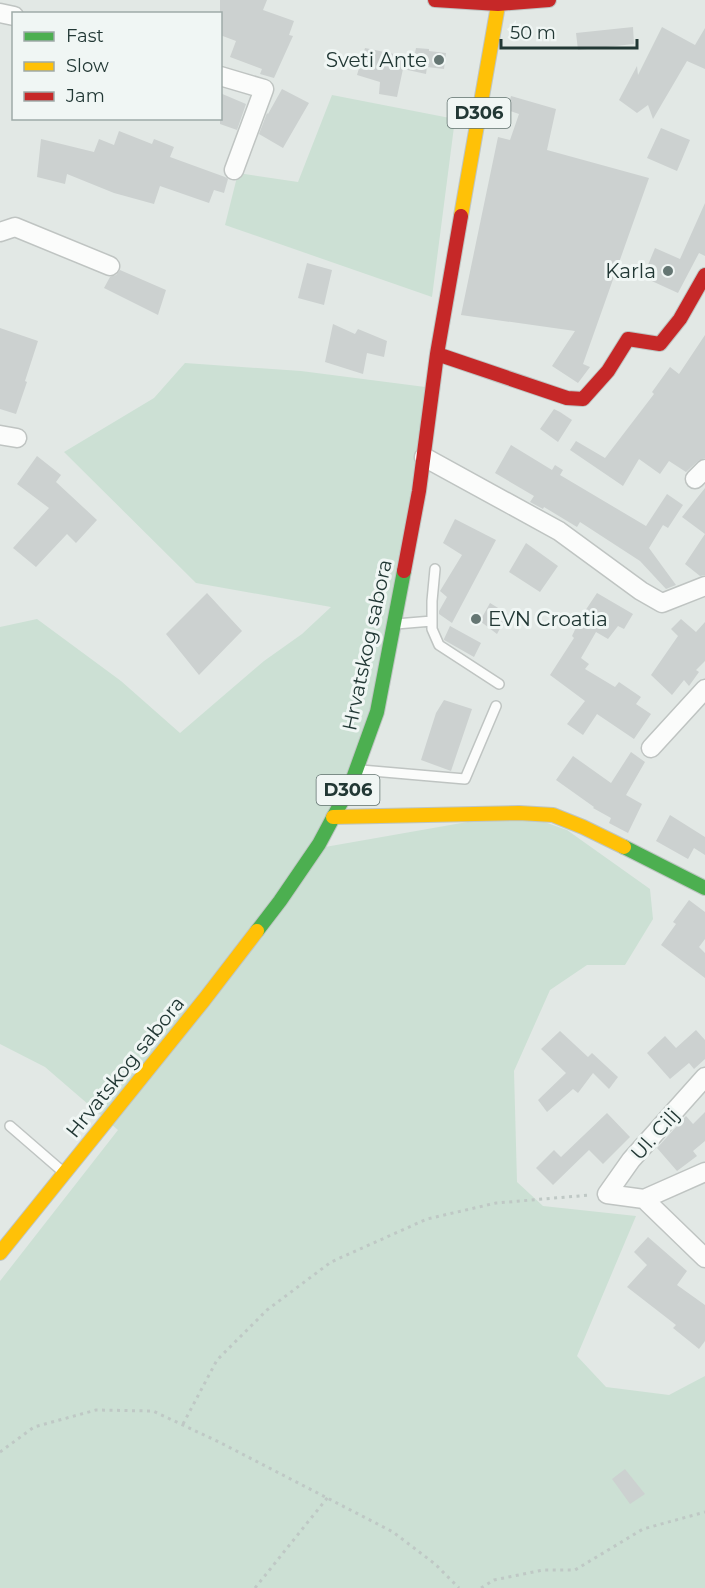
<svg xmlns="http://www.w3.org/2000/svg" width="705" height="1588" font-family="Montserrat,sans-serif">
<rect width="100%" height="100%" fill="#e2e8e5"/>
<path fill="#cce0d4" d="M332 95 455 119 432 297 225 225 238 173 298 182Z
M185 363 301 371 433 388 377 712 325 847 519 813 567 830 650 889 653 919 625 965H587L550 990 514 1071 517 1182 543 1206 636 1216 577 1356 606 1387 669 1395 705 1376V1588H0V1281L118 1130 45 1067 0 1044V627L37 619 121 681 180 733 264 661 302 634 331 607 196 583 64 452 154 398Z"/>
<path fill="#ccd1d0" d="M220 0H267L263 10 294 21 289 35 293 36 274 78 260 74 262 69 230 57 236 41 220 35Z
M633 27 634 44 578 50 576 33Z
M662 27 695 45 705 28V69L687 61 653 119 648 105 637 113 619 100 637 66 638 75Z
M365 48 414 58 416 48 429 49V51L446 53 444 69 427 67 426 74 403 69 397 97 379 94 380 82 357 75Z
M282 89 309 103 283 148 259 134 267 113 268 114Z
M220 93 246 104 237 130 220 124Z
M511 96 556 109 547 150 649 178 583 364 590 367 578 383 552 366 575 331 461 315 498 137 510 140 519 114 507 110Z
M661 128 690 140 677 171 647 158Z
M119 131 152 144 154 139 174 147 170 157 225 177 228 179 224 193 214 190 209 203 160 186 154 204 114 193 67 174 65 184 37 177 41 139 94 152 99 139 114 145Z
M705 203V256L699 253 678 293 643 277 655 248 680 259Z
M307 263 332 270 324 305 298 298Z
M120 270 166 290 158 315 104 288 110 277 116 275Z
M333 324 355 334 358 329 387 341 384 357 367 353 363 374 325 362Z
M0 328 38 341 25 381 27 382 16 414 0 409Z
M705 335V458L698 461 686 472 669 461 660 474 639 459 623 486 570 450 576 441 605 458 654 394 652 392 670 367 679 374Z
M554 409 560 412 572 420 558 442 540 429Z
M511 445 552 470 555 465 563 470 560 475 646 526 667 494 683 505 668 528 663 525 649 548 676 585 666 589 640 561 580 522 577 527 544 507 543 509 530 502 534 496 495 473Z
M37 456 61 475 56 482 97 520 76 543 67 534 36 567 13 548 49 508 17 484Z
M705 488V534L682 517Z
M455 519 496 540 452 623 439 614V611L447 597 440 591 462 555 443 543Z
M705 534V575L700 576 685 564Z
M526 543 558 566 540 592 509 572Z
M207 593 242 631 199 675 166 634Z
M597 593 633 614 624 629 618 626 608 639 596 632 581 658 589 664 585 669 615 687 619 682 641 697 636 704 651 714 634 739 597 714 583 735 567 724 585 701 550 675 574 638 572 636 581 617Z
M490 603 508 614 497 634 480 621Z
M681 619 696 632 705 622V661L696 670 699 672 689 686 684 680 672 695 651 675 678 636 671 629Z
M450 626 481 643 474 657 444 640V639Z
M444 700 472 709 451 771 421 760 436 713Z
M631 752 645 762 626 795 642 804 628 833 609 823 611 818 593 808 594 807 556 780 573 756 611 783Z
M670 815 705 837V855L694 848 688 859 656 841Z
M689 900 705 912V939L699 947 705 953V978L661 945 676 924 673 922Z
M696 1030 705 1040V1059L694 1069 689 1063 670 1079 647 1053 665 1036 676 1048Z
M560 1031 588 1057 592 1053 618 1077 609 1089 593 1073 578 1093 573 1089 547 1112 538 1100 566 1073 541 1049Z
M705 1112V1141L693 1151 697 1156 677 1171 657 1148 686 1116 693 1124Z
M607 1113 630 1137 603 1164 589 1150 553 1185 536 1168 554 1150 561 1157Z
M648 1237 687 1271 677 1285 705 1305V1341L699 1349 673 1328 676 1325 627 1287 647 1265 634 1252Z
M625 1469 645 1494 630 1504 612 1479Z"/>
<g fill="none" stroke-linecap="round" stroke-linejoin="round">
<g stroke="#bfc4c2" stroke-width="12">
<path id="lane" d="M435 569 432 601V629L439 645 499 684
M396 624 432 621
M361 770 465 779 496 706
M10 1126 62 1171"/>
</g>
<g stroke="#bfc4c2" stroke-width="21">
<path id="street" d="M0 13 14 16
M220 76 264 89 234 170
M0 232 15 227 110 266
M0 435 17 438
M424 457 559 531 641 591 662 603 705 586
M695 479 705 469
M651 748 705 689
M705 1077 631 1160 607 1194 644 1199 705 1258
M644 1199 705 1172"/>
</g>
<g stroke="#bec5c3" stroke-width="16">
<path id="fast" d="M624 847 705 888
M257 931 280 901 319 844 351 784 377 712 404 571"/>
</g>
<g stroke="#bec5c3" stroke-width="16">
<path id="slow" d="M461 216 499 0
M333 817 519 813 553 815 583 827 624 847
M0 1253 204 1000 257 931"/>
</g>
<g stroke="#bec5c3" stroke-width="16">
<path id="jam" d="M435 0 498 4 549 0
M437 354 567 398 583 399 608 371 628 339 660 344 680 319 705 275
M404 571 419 491 437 354 461 216"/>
</g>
<path stroke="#bfc8c5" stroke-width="3" stroke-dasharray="3 4.5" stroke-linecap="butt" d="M183 1424 217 1360 267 1310 331 1262 427 1219 496 1203 591 1195
M0 1452 34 1427 96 1410 153 1411 219 1442 393 1532 435 1564 459 1588
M255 1588 328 1497
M481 1588 494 1580 543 1570H575L643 1529 705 1512"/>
<use href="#lane" stroke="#fbfcfb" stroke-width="9"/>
<use href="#street" stroke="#fbfcfb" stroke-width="18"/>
<use href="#fast" stroke="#4caf50" stroke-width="14"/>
<use href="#slow" stroke="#ffc107" stroke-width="14"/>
<use href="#jam" stroke="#c62828" stroke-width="14"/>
</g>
<g fill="#657673" stroke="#f0f6f4" stroke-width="2">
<circle cx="439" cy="60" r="6"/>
<circle cx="668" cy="271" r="6"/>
<circle cx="476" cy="619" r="6"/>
</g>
<g text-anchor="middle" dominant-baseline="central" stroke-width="6" stroke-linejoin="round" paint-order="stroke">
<g fill="#f0f6f4" stroke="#60716e" stroke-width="1.5">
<rect x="447.5" y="98" width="63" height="30" rx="4.5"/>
<rect x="316.5" y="775" width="63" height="30" rx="4.5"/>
</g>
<g font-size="18" font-weight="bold" fill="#223835">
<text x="479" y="113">D306</text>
<text x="348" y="790">D306</text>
</g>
<g font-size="20" fill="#223835" stroke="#f0f6f4" text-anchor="end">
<text x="427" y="60">Sveti Ante</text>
<text x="656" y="271">Karla</text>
<text x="488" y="619" text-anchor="start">EVN Croatia</text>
</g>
<g font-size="20" fill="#223835" stroke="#f0f6f4">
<text transform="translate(367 645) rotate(-78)">Hrvatskog sabora</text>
<text transform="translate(125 1067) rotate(-51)">Hrvatskog sabora</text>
<text transform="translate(655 1134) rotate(-48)">Ul. Cilj</text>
</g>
</g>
<rect x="12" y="12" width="210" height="108" fill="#f0f6f4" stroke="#9eaaa8" stroke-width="1.5"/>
<rect x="24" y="32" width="30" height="9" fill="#4caf50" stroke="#9eaaa8" stroke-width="1.5"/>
<text x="66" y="42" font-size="18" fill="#223835">Fast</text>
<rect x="24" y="62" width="30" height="9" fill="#ffc107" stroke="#9eaaa8" stroke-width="1.5"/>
<text x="66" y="72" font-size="18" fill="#223835">Slow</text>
<rect x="24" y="92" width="30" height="9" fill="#c62828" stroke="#9eaaa8" stroke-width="1.5"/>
<text x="66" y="102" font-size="18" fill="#223835">Jam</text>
<path d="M501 39v9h136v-9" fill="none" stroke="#223835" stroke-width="3"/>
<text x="510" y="39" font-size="18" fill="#223835" stroke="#f0f6f4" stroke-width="4.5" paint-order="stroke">50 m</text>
</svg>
